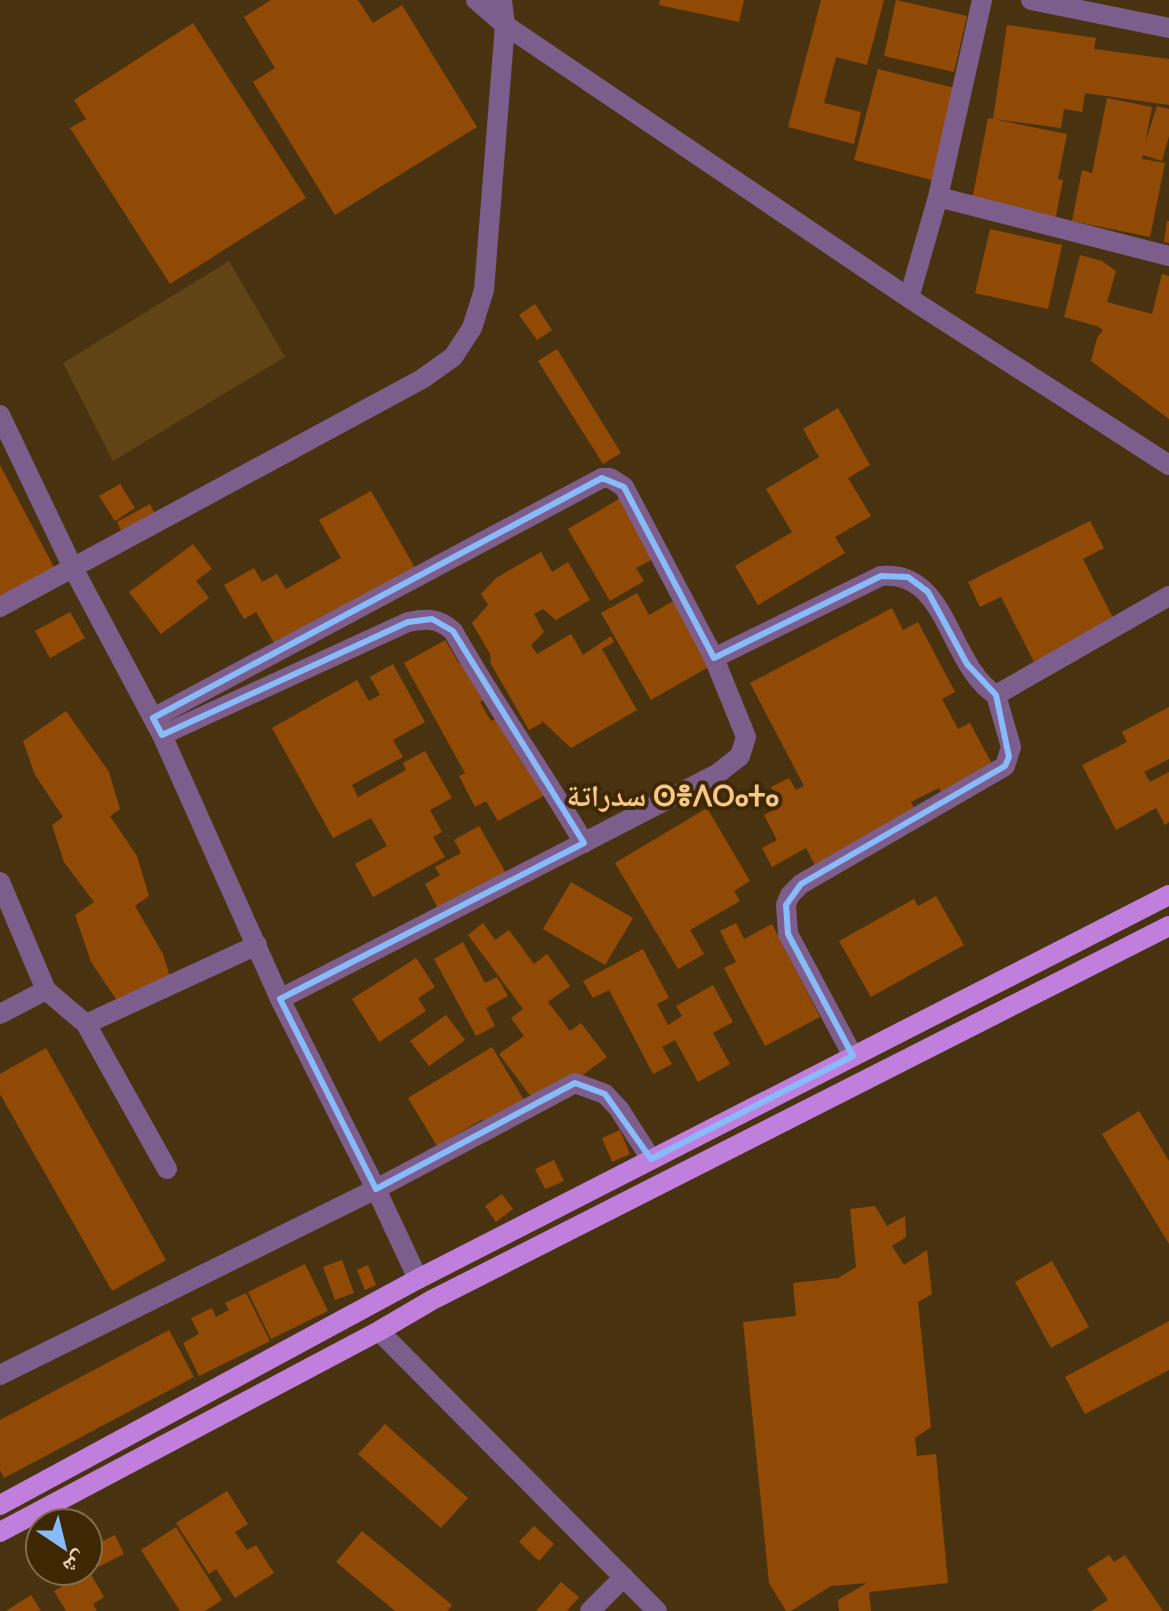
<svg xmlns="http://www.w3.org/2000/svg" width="1169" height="1611" font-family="'Exo 2','Noto Naskh Arabic','Noto Sans Tifinagh',sans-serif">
<rect width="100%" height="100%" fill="#49320f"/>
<path fill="#614416" d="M229 261 285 357 113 461 63 363Z"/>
<path fill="#914a06" d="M271 0H358L373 23 402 5 477 127 335 215 253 82 275 68 244 17Z
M660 0H744L739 22 659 5Z
M821 0H884L867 65 836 57 824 103 861 112 854 144 788 127Z
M896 0 967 16 954 72 884 56Z
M193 23 306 198 170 284 70 128 86 119 74 100Z
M1007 25 1096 38 1094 49 1169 59V105L1085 93 1082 112 1064 109 1061 128 993 119Z
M878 69 963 90 940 182 854 160Z
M1107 98 1152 107 1145 143 1157 106 1169 109V136L1162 161 1143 155 1142 159 1165 163 1150 237 1072 221 1082 170 1092 173Z
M988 118 1067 134 1058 179 1063 180 1055 221 971 205Z
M1167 221H1169V243L1164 242Z
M990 229 1062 245 1048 309 975 293Z
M1080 255 1102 261 1116 271 1107 302 1152 314 1162 274 1169 276V419L1091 361 1097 338 1103 330 1097 326 1064 317Z
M535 304 552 330 537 340 519 315Z
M557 349 621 453 603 464 538 361Z
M838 408 870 465 848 478 871 516 835 537 845 553 758 605 735 566 792 532 766 489 819 457 803 429Z
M0 465 57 573 0 603Z
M120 484 135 508 115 521 99 496Z
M371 491 418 573 280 653 256 612 244 619 224 585 254 568 262 582 277 574 286 589 341 558 319 520Z
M624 496 659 556 636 568 644 581 610 601 568 529Z
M150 504 158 520 125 539 117 522Z
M1090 521 1104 548 1083 559 1115 622 1034 662 1001 597 980 607 968 582Z
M193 544 212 569 196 581 209 598 161 634 129 592Z
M541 552 552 572 568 562 590 600 556 620 543 609 534 614 544 632 531 645 537 654 571 634 583 655 611 636 614 642 602 649 637 710 571 748 541 720 542 723 529 730 491 664 490 654 472 623 488 605 481 594 496 578Z
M637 593 649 615 675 600 712 665 651 700 601 613Z
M892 608 903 630 918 622 955 692 942 699 958 729 970 723 992 764 949 807 939 788 911 802 921 822 820 875 806 848 772 867 762 848 777 840 764 815 781 806 771 787 789 778 796 790 804 786 750 683Z
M70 612 85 638 50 658 35 631Z
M445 640 459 663 471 656 493 695 480 702 491 721 503 715 547 794 498 821 486 801 475 807 459 776 465 773 404 663Z
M393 664 425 722 393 740 403 757 352 785 358 797 406 770 403 763 425 751 452 798 430 810 442 832 433 837 445 857 373 897 355 864 387 846 371 818 333 838 272 728 357 680 369 701 380 695 370 677Z
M1169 707V759L1144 772 1150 782 1169 772V822L1165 825 1156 808 1116 830 1082 765 1127 742 1122 732Z
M66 711 109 772 120 809 110 816 137 856 149 896 135 906 163 954 172 984 122 1008 91 962 75 915 94 902 64 862 52 825 63 817 35 775 23 741Z
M707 808 750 881 734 891 740 901 690 930 704 954 678 969 615 863Z
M479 826 510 880 443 918 425 884 440 875 435 867 461 853 454 840Z
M571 882 633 918 605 965 543 929Z
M936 896 964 945 871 997 839 941 914 899 918 906Z
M483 923 495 940 509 930 534 964 547 954 570 986 548 1002 570 1031 581 1023 607 1057 561 1091 535 1102 499 1054 524 1036 511 1018 523 1009 468 935Z
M736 923 744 939 772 924 820 1017 765 1046 724 968 736 962 720 931Z
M463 942 485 983 497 977 508 996 486 1008 495 1026 476 1036 434 959Z
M643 949 669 998 657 1004 668 1025 682 1016 676 1006 713 985 733 1022 713 1033 730 1064 698 1082 675 1040 662 1047 672 1064 653 1074 609 990 593 998 583 981Z
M416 958 435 987 418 998 426 1011 379 1042 352 999Z
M446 1015 465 1040 429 1066 410 1041Z
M492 1047 527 1105 489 1129 483 1119 437 1146 408 1098Z
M46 1048 166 1260 112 1291 0 1094V1074Z
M1139 1111 1169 1161V1244L1102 1134Z
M620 1130 630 1154 612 1162 602 1138Z
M554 1160 564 1181 545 1189 535 1169Z
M502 1194 513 1209 496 1222 485 1206Z
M875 1206 887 1226 905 1216 906 1237 892 1246 904 1265 927 1250 932 1294 918 1302 931 1427 915 1438 917 1456 936 1454 948 1583 869 1592 871 1611H839L838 1600 867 1583 831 1586 791 1611H786L769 1583 743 1322 796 1316 793 1283 838 1278 856 1267 850 1209Z
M342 1260 354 1293 335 1300 323 1267Z
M1052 1261 1089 1327 1051 1348 1015 1282Z
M305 1264 328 1311 271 1339 248 1292Z
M368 1265 376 1285 365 1290 357 1270Z
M246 1293 270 1341 199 1376 183 1343 199 1334 191 1318 212 1308 216 1317 229 1310 225 1303Z
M1169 1321V1370L1085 1414 1065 1377Z
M169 1330 194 1377 4 1478 0 1470V1420Z
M385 1424 468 1498 441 1528 358 1454Z
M227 1491 248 1524 235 1532 247 1550 256 1545 274 1573 235 1598 216 1569 209 1574 176 1523Z
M534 1526 554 1544 539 1561 519 1542Z
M176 1527 222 1600 205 1611H180L141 1550Z
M362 1531 452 1605 447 1611H395L336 1562Z
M115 1535 124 1554 94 1569 88 1556V1548Z
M1109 1555 1114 1562 1125 1555 1163 1611H1091L1108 1600 1087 1569Z
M89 1571 104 1597 93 1604 97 1611H66L54 1591Z
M561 1582 579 1597 567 1611H536Z
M31 1595 41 1611H6Z"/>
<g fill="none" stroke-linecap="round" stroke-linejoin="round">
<path stroke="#7d5d8b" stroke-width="20" d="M476 0 505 25 909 298 1169 465
M1031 0 1169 28
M938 197 1169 256
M909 298 938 197 982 0
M0 415 73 568 162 735 280 999 376 1189 418 1279
M0 607 422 379 453 357 472 328 484 290 505 25 502 0
M153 718 602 478H610L624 487 714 658 881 576C948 569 948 665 996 695L1169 596
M162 735 408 622C427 618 438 618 453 631 493 703 542 771 584 843
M0 882 46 990 86 1024 167 1169
M280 999 717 774 740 756 746 737 714 658
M0 1014 46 990
M86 1024 257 945
M853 1056 788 934 786 905 790 895 801 884 1005 766 1011 747 996 695
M379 1331 657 1611
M0 1375 376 1189 575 1083 605 1094 619 1109 651 1159
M590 1611 624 1577"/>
<path stroke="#c07edd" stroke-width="20" d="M0 1505 418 1279 1169 895
M0 1532 379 1331 432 1300 1169 926"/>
</g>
<path fill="none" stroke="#88bbfc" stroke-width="6" stroke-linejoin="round" d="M602 478 624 487 714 658 881 576 908 577 928 592 967 664 996 695 1009 757 1005 766 801 884 786 905 788 934 853 1056 651 1159 605 1094 575 1083 376 1189 280 999 584 843 453 631 432 619 408 622 162 735 153 718Z"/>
<g text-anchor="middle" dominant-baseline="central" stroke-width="8" stroke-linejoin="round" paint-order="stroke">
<g font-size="30" font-weight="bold" fill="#f6c785" stroke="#3e2803">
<text x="673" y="794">سدراتة ⵙⴻⴷⵔⴰⵜⴰ</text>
</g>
</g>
<g transform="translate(64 1547) rotate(145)"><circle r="38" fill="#3e2803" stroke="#826c49" stroke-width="2"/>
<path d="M0-6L14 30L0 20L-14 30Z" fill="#88bbfc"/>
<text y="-12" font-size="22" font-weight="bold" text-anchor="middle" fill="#e9d1b2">ش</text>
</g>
</svg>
